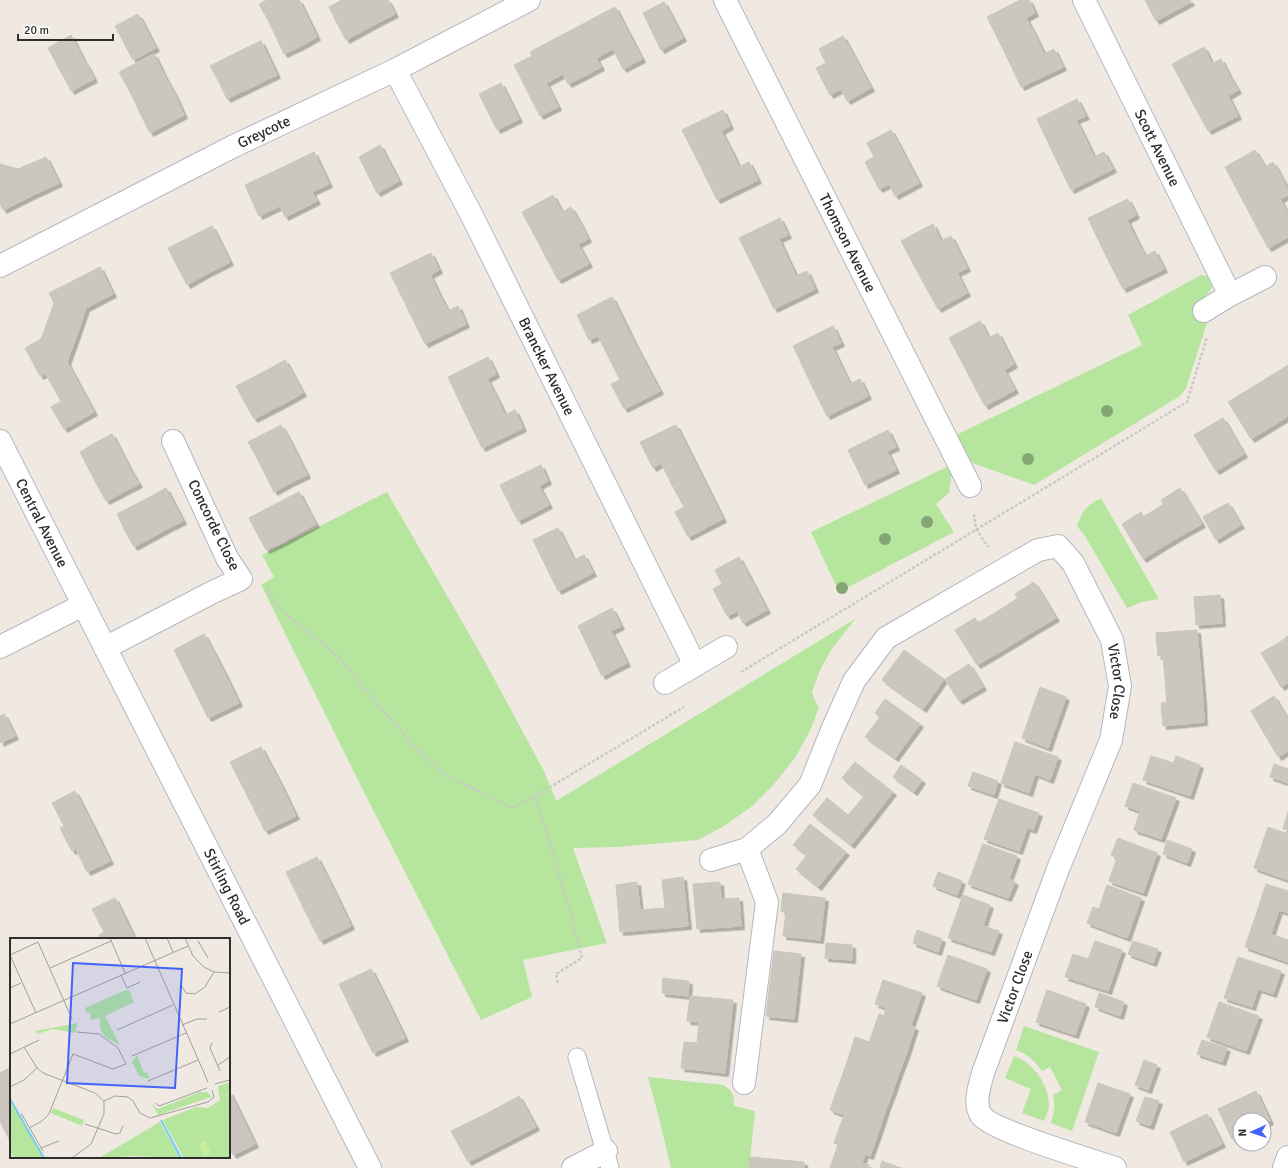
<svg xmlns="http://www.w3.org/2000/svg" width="1288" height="1168" font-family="Signika,sans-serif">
<defs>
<filter id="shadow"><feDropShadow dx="3.5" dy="3.5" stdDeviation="0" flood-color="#0004"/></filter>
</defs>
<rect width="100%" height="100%" fill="#efe9e1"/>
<path fill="#b6e59e" d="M1201 275 1213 277 1212 288 1198 306 1207 323 1186 388 1180 396 1034 485 967 461 956 435 1142 345 1128 315Z
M949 466 952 472 949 493 936 504 954 532 839 592 811 532Z
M387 492 479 651 544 771 556 801 855 619 831 650 820 670 812 692 814 699 819 707 810 731 794 759 774 784 751 807 724 826 698 840 617 847 573 848 607 943 523 960 532 997 481 1020 366 796 261 585 274 577 262 555Z
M1101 498 1159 599 1142 602 1127 608 1085 536 1077 526C1082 511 1087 505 1101 498Z
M1024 1026 1099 1052 1072 1131 1051 1123C1054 1113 1056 1105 1053 1095L1062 1090 1050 1067 1042 1071C1035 1061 1028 1054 1016 1050Z
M1014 1056C1033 1062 1049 1085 1049 1105 1049 1110 1046 1116 1044 1121L1022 1113 1031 1089 1005 1078Z
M648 1077 723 1085C733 1090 734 1096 734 1106L755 1111 749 1168H671L660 1122Z"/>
<path fill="#cbc7bf" stroke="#cbc5ba" filter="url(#shadow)" d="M267 0H299L301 4 268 20 259 4Z
M342 0H367L370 6 337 23 329 7Z
M367 0H388L395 14 379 22Z
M1020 0H1029L1035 13 1026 18 1036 37 1005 53 987 17Z
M1145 0H1190L1191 2 1156 21Z
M664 2 683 38 661 50 643 13Z
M301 4 317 37 301 46 284 12Z
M370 6 379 22 346 40 337 23Z
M615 7 642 59 623 69 613 49 596 58 601 67 586 75 564 34Z
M284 12 301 46 284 54 268 20Z
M138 14 144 25 121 37 115 26Z
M144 25 150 37 127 49 121 37Z
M564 34 586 75 568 84 563 74 546 83 558 107 540 116 514 65 532 56 530 52Z
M71 35 77 47 54 59 48 48Z
M843 36 871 88 847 101 841 89 830 95 816 68 826 63 819 49Z
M150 37 156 48 133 60 127 49Z
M1036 37 1044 54 1054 49 1063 67 1021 87 1005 53Z
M261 41 277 75 260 83 244 49Z
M77 47 82 57 59 69 54 59Z
M1204 47 1212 64 1221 59 1229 75 1189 96 1172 64Z
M244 49 252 66 219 82 210 66Z
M154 54 164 75 130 92 119 72Z
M82 57 88 67 65 79 59 69Z
M252 66 260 83 227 99 219 82Z
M88 67 94 79 71 91 65 79Z
M164 75 175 95 140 113 130 92Z
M1229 75 1238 90 1228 96 1238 116 1208 131 1189 96Z
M501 83 519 119 497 130 479 94Z
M175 95 184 115 150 133 140 113Z
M1077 99 1086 116 1076 120 1086 140 1054 155 1037 119Z
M723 110 730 126 721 131 731 150 700 165 682 130Z
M891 130 919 183 895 196 889 184 879 189 865 162 874 157 867 143Z
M1086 140 1094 157 1104 152 1113 169 1071 190 1054 155Z
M380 145 399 181 377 193 359 157Z
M731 150 739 167 749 162 758 180 717 200 700 165Z
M1255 150 1265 167 1273 162 1282 178 1242 199 1225 167Z
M314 152 329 184 312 192 317 201 301 209 281 168Z
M46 157 59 183 31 196 18 169Z
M0 164 18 169 31 196 3 210 0 203Z
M281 168 301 209 285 217 280 206 259 216 245 185Z
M1282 178 1288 190V195L1280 199 1288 214V237L1268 248 1242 199Z
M553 195 562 212 571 207 580 223 539 244 522 212Z
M1128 199 1136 215 1127 220 1136 239 1105 254 1088 218Z
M780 218 788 235 779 239 788 259 757 274 739 238Z
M580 223 588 239 578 244 589 264 558 280 539 244Z
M933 224 941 241 951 236 959 252 918 273 901 241Z
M212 226 230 262 208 273 190 237Z
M190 237 208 273 187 285 168 248Z
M1136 239 1145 256 1155 251 1164 269 1123 289 1105 254Z
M959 252 967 268 957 273 967 293 938 309 918 273Z
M431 253 439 270 430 275 439 294 408 309 390 273Z
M788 259 796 276 807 271 815 289 774 309 757 274Z
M100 267 113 294 86 308 73 281Z
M73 281 86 308 75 340 45 329 54 303 49 293Z
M439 294 448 311 458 306 466 324 425 344 408 309Z
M612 297 635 344 609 358 598 336 589 340 577 315Z
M980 321 989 338 998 333 1006 349 966 370 949 338Z
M833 326 841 343 832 347 841 366 810 382 793 346Z
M45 329 75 340 67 362 40 376 25 348 41 339Z
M635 344 660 391 624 409 611 384 620 380 609 358Z
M1006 349 1014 364 1004 370 1015 390 985 406 966 370Z
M488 357 496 374 487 379 497 398 465 413 448 377Z
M285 360 303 393 287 402 269 369Z
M67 362 82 390 61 401 45 373Z
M1288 365V379L1282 369Z
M841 366 850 384 860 379 868 396 827 416 810 382Z
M269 369 278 385 245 403 236 386Z
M1282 369 1288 379V416L1287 417 1264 380Z
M1264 380 1287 417 1269 428 1246 391Z
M278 385 287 402 254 419 245 403Z
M82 390 94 412 64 429 51 407Z
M1246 391 1269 428 1251 439 1228 402Z
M497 398 505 415 515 410 523 428 482 448 465 413Z
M1223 418 1244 454 1216 471 1194 435Z
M281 425 290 441 257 458 248 442Z
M676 425 699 471 672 485 661 463 653 468 640 442Z
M888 430 896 447 887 451 896 470 865 485 848 450Z
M112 434 129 467 113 476 95 443Z
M290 441 307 475 290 483 273 450Z
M95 443 113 476 97 485 80 452Z
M273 450 290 483 274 492 257 458Z
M541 465 548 481 539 486 549 505 518 521 500 485Z
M129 467 139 484 106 501 97 485Z
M699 471 723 519 688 537 675 512 684 507 672 485Z
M166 488 183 521 167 529 150 497Z
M1180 488 1202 524 1182 535 1161 500Z
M299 492 307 508 275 525 266 509Z
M150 497 158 513 125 531 117 514Z
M1228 503 1241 525 1229 532 1215 510Z
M1164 504 1182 535 1162 547 1143 517Z
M307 508 316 524 283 542 275 525Z
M266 509 283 542 266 550 249 518Z
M1215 510 1229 532 1216 540 1203 517Z
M1141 512 1162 547 1143 559 1122 524Z
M158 513 167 529 134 547 125 531Z
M558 528 574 560 584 555 593 573 558 591 533 540Z
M739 557 767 610 743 623 737 611 727 616 713 589 722 584 715 570Z
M1034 582 1056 618 1037 629 1015 594Z
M1220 595 1221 609 1195 611 1194 597Z
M1018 598 1037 629 1016 642 998 611Z
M612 608 621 626 611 631 627 663 602 676 578 626Z
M1221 609 1222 623 1196 625 1195 611Z
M998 611 1016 642 996 654 978 623Z
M975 618 996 654 977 665 955 630Z
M1197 630 1199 653 1158 656 1156 633Z
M204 634 222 668 191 684 174 650Z
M1288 636V655L1280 642Z
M1280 642 1288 655V683L1281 687 1261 653Z
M904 650 944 679 923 709 882 680Z
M1199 653 1201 676 1165 679 1163 655Z
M969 664 983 687 971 694 958 671Z
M222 668 239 703 208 718 191 684Z
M958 671 971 694 959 701 945 679Z
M1201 676 1203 700 1167 703 1165 679Z
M1040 687 1066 697 1048 748 1022 738Z
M1274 696 1288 720V751L1278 757 1251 711Z
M885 699 920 724 895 758 865 737 880 717 875 713Z
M1203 700 1204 722 1163 726 1161 703Z
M4 714 15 736 0 743V716Z
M1015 742 1058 757 1050 780 1035 774 1029 793 1001 783Z
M261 747 279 781 248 797 230 762Z
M1151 756 1174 763 1176 756 1200 765 1190 796 1143 780Z
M855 762 893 792 872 819 856 806 864 796 842 778Z
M1274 764 1288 769V783L1270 777Z
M901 765 922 780 914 792 893 777Z
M973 772 998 781 994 795 968 786Z
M279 781 296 816 265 831 248 797Z
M1133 783 1176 798 1161 839 1134 830 1140 811 1125 806Z
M75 791 93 826 66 840 60 828 64 826 52 803Z
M827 798 848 815 856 806 872 819 851 845 813 815Z
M999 799 1039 813 1033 830 1027 828 1019 851 984 839Z
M1288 812V830L1283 829Z
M810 824 846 852 818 887 796 869 807 855 793 845Z
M93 826 110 861 87 872 76 849 72 851 66 840Z
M1268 827 1288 834V880L1254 868Z
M1118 838 1157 853 1143 893 1109 881 1117 858 1111 855Z
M1167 840 1192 849 1187 863 1163 854Z
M983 844 1017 856 1009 879 1015 882 1008 898 968 884Z
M317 857 334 891 303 907 286 872Z
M938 872 962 881 957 895 933 886Z
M683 877 688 926 654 929 652 909 665 908 662 880Z
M637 882 640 910 652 909 654 929 620 932 616 885Z
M720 882 721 899 739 898 741 926 697 929 693 884Z
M1266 884 1288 891V913L1279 910 1275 922 1256 915Z
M1107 885 1141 898 1127 938 1087 923 1093 907 1099 909Z
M334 891 351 926 320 941 303 907Z
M783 893 825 898 820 940 783 936 786 912 781 911Z
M963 895 990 905 983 926 999 931 991 952 948 938Z
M115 898 132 933 121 939H101L99 935 104 932 92 909Z
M1256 915 1275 922 1271 934 1288 940V962L1245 947Z
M917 930 942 939 938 952 913 943Z
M132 933 135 939H121Z
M1095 941 1122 950 1108 991 1065 977 1073 954 1088 959Z
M1133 941 1158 949 1153 963 1128 954Z
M826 943 852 945V960L825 958Z
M774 951 801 954 794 1019 766 1016Z
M948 955 987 969 976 1000 937 986Z
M1238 957 1281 971 1273 994 1258 989 1252 1007 1224 998Z
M371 969 388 1003 356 1019 339 984Z
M663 978 689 981 688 996 662 993Z
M883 980 922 993 911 1025 884 1016 886 1008 875 1004Z
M1047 990 1086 1004 1075 1035 1036 1022Z
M1099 993 1124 1002 1120 1016 1095 1007Z
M690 996 733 1000 729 1036 698 1033 699 1022 687 1021Z
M1219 1002 1259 1016 1246 1051 1207 1037Z
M388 1003 405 1038 373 1053 356 1019Z
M879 1014 915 1027 906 1055 869 1043Z
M698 1033 729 1036 725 1073 681 1068 684 1042 697 1043Z
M855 1037 906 1055 899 1073 849 1056Z
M1202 1040 1227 1048 1222 1062 1197 1054Z
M849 1056 899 1073 893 1091 843 1074Z
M1144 1060 1157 1065 1148 1090 1135 1085Z
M11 1067V1105L0 1110V1073Z
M843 1074 893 1091 886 1109 836 1092Z
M1098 1083 1130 1094 1116 1133 1085 1122Z
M229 1091 238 1109 229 1113Z
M1256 1091 1270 1121 1264 1124V1120H1240V1135L1232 1139 1218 1109Z
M836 1092 886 1109 880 1128 830 1110Z
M519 1096 536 1127 501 1145 486 1114Z
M1145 1097 1159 1101 1150 1126 1136 1121Z
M11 1105V1141H10L0 1121V1110Z
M238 1109 255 1144 233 1155 229 1147V1113Z
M486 1114 501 1145 468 1162 451 1131Z
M1207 1114 1222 1144 1184 1162 1170 1132Z
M844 1115 880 1128 870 1156 834 1143Z
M838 1145 865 1154 862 1163 869 1165 868 1168H830Z
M750 1157 804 1162V1168H749Z
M882 1161 898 1167 902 1168H880Z"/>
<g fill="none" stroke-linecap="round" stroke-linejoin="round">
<g stroke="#b4b7c1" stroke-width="19">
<path id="lane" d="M577 1057 610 1168"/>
</g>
<g stroke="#b4b7c1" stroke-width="24">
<g id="street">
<path id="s1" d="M725 0 970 486"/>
<path id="s2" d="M1084 0 1230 295"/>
<path id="s3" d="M395 70 470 212 695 665"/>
<path id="s4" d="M0 266 234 146 395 70 529 0"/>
<path d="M1204 311 1230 295 1265 277"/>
<path id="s5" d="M0 441 370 1168"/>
<path d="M0 647 83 605"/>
<path d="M105 648 213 592 241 579 227 558 173 441"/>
<path d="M665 683 726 647"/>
<path d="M711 860 747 849"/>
<path id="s6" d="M744 1083 767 902 747 849 777 824 810 785 832 730 854 681 886 638 1038 550 1058 546 1073 563 1112 640 1120 686 1111 740 1058 869 983 1073C980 1085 973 1103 981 1115 990 1130 1092 1160 1115 1168"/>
<path d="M573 1168 606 1151"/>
<path d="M1284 1168 1288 1157"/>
</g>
</g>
<path stroke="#c9c9c9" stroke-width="2.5" stroke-dasharray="3 2" stroke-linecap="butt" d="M974 514 976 529 988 547
M267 589 276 606 339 657 379 706 413 745 444 774 512 808 535 796
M741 672 1187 402 1207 337
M558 983 556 974 582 958 566 896 535 796 684 707"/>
<use href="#lane" stroke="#fff" stroke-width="17"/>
<use href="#street" stroke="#fff" stroke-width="22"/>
</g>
<g fill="#84a574">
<circle cx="1107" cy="411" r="6"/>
<circle cx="1028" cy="459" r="6"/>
<circle cx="927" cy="522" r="6"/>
<circle cx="885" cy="539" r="6"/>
<circle cx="842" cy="588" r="6"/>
</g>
<g text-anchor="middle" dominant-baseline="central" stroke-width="3.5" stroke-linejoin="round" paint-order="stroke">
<g font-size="15" fill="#2e2e2e" stroke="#fff">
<text stroke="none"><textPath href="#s4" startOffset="296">Greycote</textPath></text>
<text stroke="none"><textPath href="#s2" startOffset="165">Scott Avenue</textPath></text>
<text stroke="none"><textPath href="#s1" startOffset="272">Thomson Avenue</textPath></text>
<text stroke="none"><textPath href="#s3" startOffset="333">Brancker Avenue</textPath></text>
<text stroke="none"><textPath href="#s5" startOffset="92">Central Avenue</textPath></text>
<text transform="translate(214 525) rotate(64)">Concorde Close</text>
<text stroke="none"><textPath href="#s6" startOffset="843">Victor Close</textPath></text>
<text stroke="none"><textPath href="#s5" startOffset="500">Stirling Road</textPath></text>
<text transform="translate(1015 987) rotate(-70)">Victor Close</text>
</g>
</g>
<g transform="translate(10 938)">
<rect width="220" height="220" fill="#efe9e1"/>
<path d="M116 52H119L124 64 95 78 110 107 95 99 90 91V80L81 82 80 75H77L75 70ZM68 85 65 95 42 91 28 96 25 93ZM127 117 134 135 137 134 140 141 129 138 122 124ZM220 144V220H174L153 182 186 169 198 170 210 162 208 148ZM190 154H198L201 159 148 177 142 166 148 171ZM0 159 34 220H4L0 213ZM43 170 74 182 72 188 41 175ZM150 184 170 220 124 218 89 220Z" fill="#b6e59e"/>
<path d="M195 202 201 215 194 218 188 206Z" fill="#c9ec9a"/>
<path fill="none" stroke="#75cff0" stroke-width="2" d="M0 161 34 220M151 182 171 220"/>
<path fill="none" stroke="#a29e99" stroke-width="1" d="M100 0 115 35M135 0 198 144M157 0 163 14M175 0 183 18 194 29 204 34 220 35M188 3 198 20M28 4 62 81M0 17 26 75M0 17 28 4M40 30 101 3M111 37 117 50 130 44M171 47 176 55 185 56 195 49 204 34M0 50 11 45M209 74 220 69M0 86 178 8M172 87 187 81H197M107 92 163 67M202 105 200 110 210 133M14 109 27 130 33 135 85 155 94 163 105 158 118 159 123 163 130 175 140 180 198 164 204 159 202 152M0 116 29 102M122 118 176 95M208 127 220 119M138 143 188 122M205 146 220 142M0 149 14 142 27 130M146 165 149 168 197 150M11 175 33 213M75 186 106 196 110 195 113 188M19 190 32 183 39 176 63 116 103 131 116 126 108 110 89 96 67 94M31 210 49 203M62 220 81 206 94 176V163"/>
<path fill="#4264fb" fill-opacity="0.15" stroke="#4264fb" stroke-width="2" d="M63 25 172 31 165 150 57 145Z"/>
<rect width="220" height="220" fill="none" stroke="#2e2e2e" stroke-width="2"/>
</g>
<g transform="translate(1252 1132) rotate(267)"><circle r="19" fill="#ffffff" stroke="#ababab"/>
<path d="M0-3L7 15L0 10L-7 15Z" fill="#4264fb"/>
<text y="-6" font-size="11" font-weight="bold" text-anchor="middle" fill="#2e2e2e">N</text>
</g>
<path d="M18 34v6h95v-6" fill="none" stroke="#2e2e2e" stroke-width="2"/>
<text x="24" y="34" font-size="12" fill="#2e2e2e" stroke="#ffffff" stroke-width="3" paint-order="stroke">20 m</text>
</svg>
